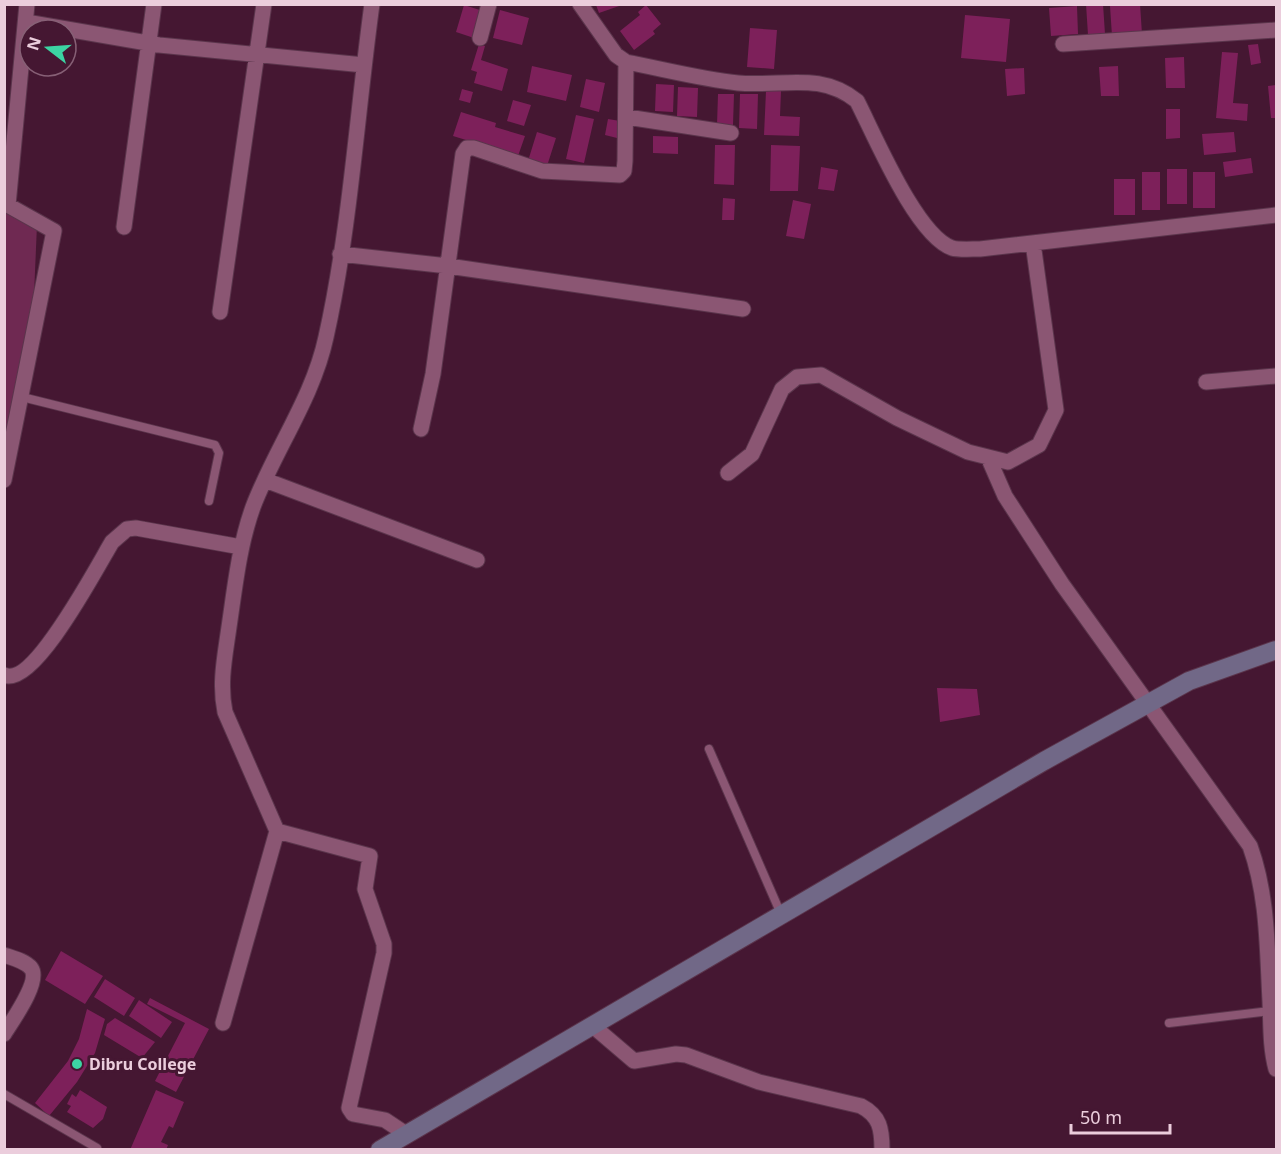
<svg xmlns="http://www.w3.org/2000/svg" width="1281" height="1154" font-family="'Noto Sans',sans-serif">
<rect width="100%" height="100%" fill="#451732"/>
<path fill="#6f2952" d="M5 207 37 225 34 295 5 447Z"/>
<path fill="#7d205a" d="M1086 4H1103L1105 34 1088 35Z
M1140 4 1142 34 1112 36 1110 6Z
M464 5 483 11 474 38 456 32Z
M596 5H622L599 13Z
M646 5 661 24 653 31 655 34 634 50 620 31 640 15 638 12Z
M1077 6 1078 34 1051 36 1049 8Z
M500 10 529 18 522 45 493 38Z
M965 15 1010 19 1006 62 961 58Z
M750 28 777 30 774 69 747 67Z
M479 44 485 46 481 60 508 69 502 91 474 83 477 72 471 70Z
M1258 44 1261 63 1251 65 1248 45Z
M1222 52 1238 53 1233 103 1248 104 1247 121 1216 118Z
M1184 57 1185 88H1166L1165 58Z
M532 66 572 75 566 101 527 92Z
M1118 66 1119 96H1101L1099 67Z
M1024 68 1025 94 1007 96 1005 69Z
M586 79 605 83 599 112 580 107Z
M656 84 674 85 673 112 655 111Z
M1276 85V118H1271L1268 86Z
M678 87 698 88 697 117 677 116Z
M462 89 473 92 470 103 459 100Z
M766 91H781L780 116 800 117 799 136 764 135Z
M718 94H734L733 125H717Z
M740 94H758L757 129 739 128Z
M513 100 531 105 524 126 507 121Z
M1166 109H1180V138L1166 139Z
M461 112 496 123 495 127 525 136 518 156 453 136Z
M576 115 594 119 584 163 566 159Z
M608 119 620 121 617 138 605 135Z
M537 132 556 138 547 166 528 161Z
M1234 132 1236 152 1204 155 1202 134Z
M653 136 678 137V154L653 153Z
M715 145H735L734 185 714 184Z
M771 145 800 146 798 191H770Z
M1251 158 1253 173 1225 177 1223 162Z
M821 167 838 170 834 191 818 189Z
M1167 169H1187V204H1167Z
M1142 172H1160V210H1142Z
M1193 172H1215V208H1193Z
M1114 179H1135V215H1114Z
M723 198 735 199 734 220H722Z
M793 200 811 204 804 239 786 236Z
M937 688 977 689 980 715 940 722Z
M61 951 103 976 85 1004 45 980Z
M105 979 135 998 124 1016 94 997Z
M150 998 209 1029 176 1092 155 1081 185 1023 147 1004Z
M139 1000 172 1022 161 1038 129 1016Z
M87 1009 105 1019 95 1053 77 1082 49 1116 35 1103 68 1061 79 1039Z
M115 1018 155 1042 142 1058 104 1035 107 1024Z
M80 1090 107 1107 103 1119 93 1128 67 1112 71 1106 67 1104 72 1094 76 1097Z
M156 1090 184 1102 173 1128 169 1126 161 1142 168 1145 166 1150H130Z"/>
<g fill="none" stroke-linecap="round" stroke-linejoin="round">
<g stroke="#5b354c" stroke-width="10">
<path id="lane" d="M22 397 215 445 219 453 209 501
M709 749 781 914
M1169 1023 1270 1011
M4 1094 97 1148"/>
</g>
<g stroke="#5b354c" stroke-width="17">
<path id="street" d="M580 4 616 55 626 62C663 69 701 79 738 83 782 87 820 71 857 101 875 136 916 235 952 248 959 250 971 249 980 249L1276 215
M26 22 159 45 364 65
M480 38 489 4
M1063 44 1276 30
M627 117 731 133
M4 203 54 231 4 480
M8 205 27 4
M124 227 154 4
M340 254 448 266 743 309
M220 312 264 4
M1206 382 1276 376
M421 429 433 374 463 154 467 148H474L542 171 620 175 624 171 625 161 626 62
M988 457 1005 496 1062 584 1250 846C1268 896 1267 948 1270 1001 1271 1023 1270 1047 1276 1069
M728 473 752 454 782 389 797 377 821 375 897 418 968 452 1008 462 1039 445 1056 410 1033 243
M265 480 477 560
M4 675C34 688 98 565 112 542L127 529 136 528 241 547
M277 831 370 856 365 889 384 944V953L349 1108 353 1114 385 1120 406 1134
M4 955C13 958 25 961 31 968 41 981 12 1021 4 1034
M223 1023 277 831 225 712C219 683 225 656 229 627 235 587 239 546 253 507 275 449 313 398 326 337 350 230 357 113 372 4
M593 1026 634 1061 676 1054 686 1055 759 1082 861 1106C880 1116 882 1129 882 1150"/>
</g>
<g stroke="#5b354c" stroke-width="20">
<path id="secondary" d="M380 1150 1044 761 1189 681 1276 650"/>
</g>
<use href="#lane" stroke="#8b5673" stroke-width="8"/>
<use href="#street" stroke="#8b5673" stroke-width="15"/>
<use href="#secondary" stroke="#716887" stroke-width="18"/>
</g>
<circle fill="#3cd4a3" stroke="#451732" stroke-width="2" cx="77" cy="1064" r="6"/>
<g text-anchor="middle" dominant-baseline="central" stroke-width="6" stroke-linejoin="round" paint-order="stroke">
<g font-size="16" font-weight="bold" fill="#ebcddc" stroke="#451732" text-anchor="start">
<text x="89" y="1064">Dibru College</text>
</g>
</g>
<rect width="1281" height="1154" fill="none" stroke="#ebcddc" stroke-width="12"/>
<g transform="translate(48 48) rotate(287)"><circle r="28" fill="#451732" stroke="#876076" stroke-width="1.5"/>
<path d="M0-4.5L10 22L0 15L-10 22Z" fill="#3cd4a3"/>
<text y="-9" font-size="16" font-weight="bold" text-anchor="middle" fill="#ebcddc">N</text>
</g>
<path d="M1071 1124v9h99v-9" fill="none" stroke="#ebcddc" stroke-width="3"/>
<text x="1080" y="1124" font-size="18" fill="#ebcddc" stroke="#451732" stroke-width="4.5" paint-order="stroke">50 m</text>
</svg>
